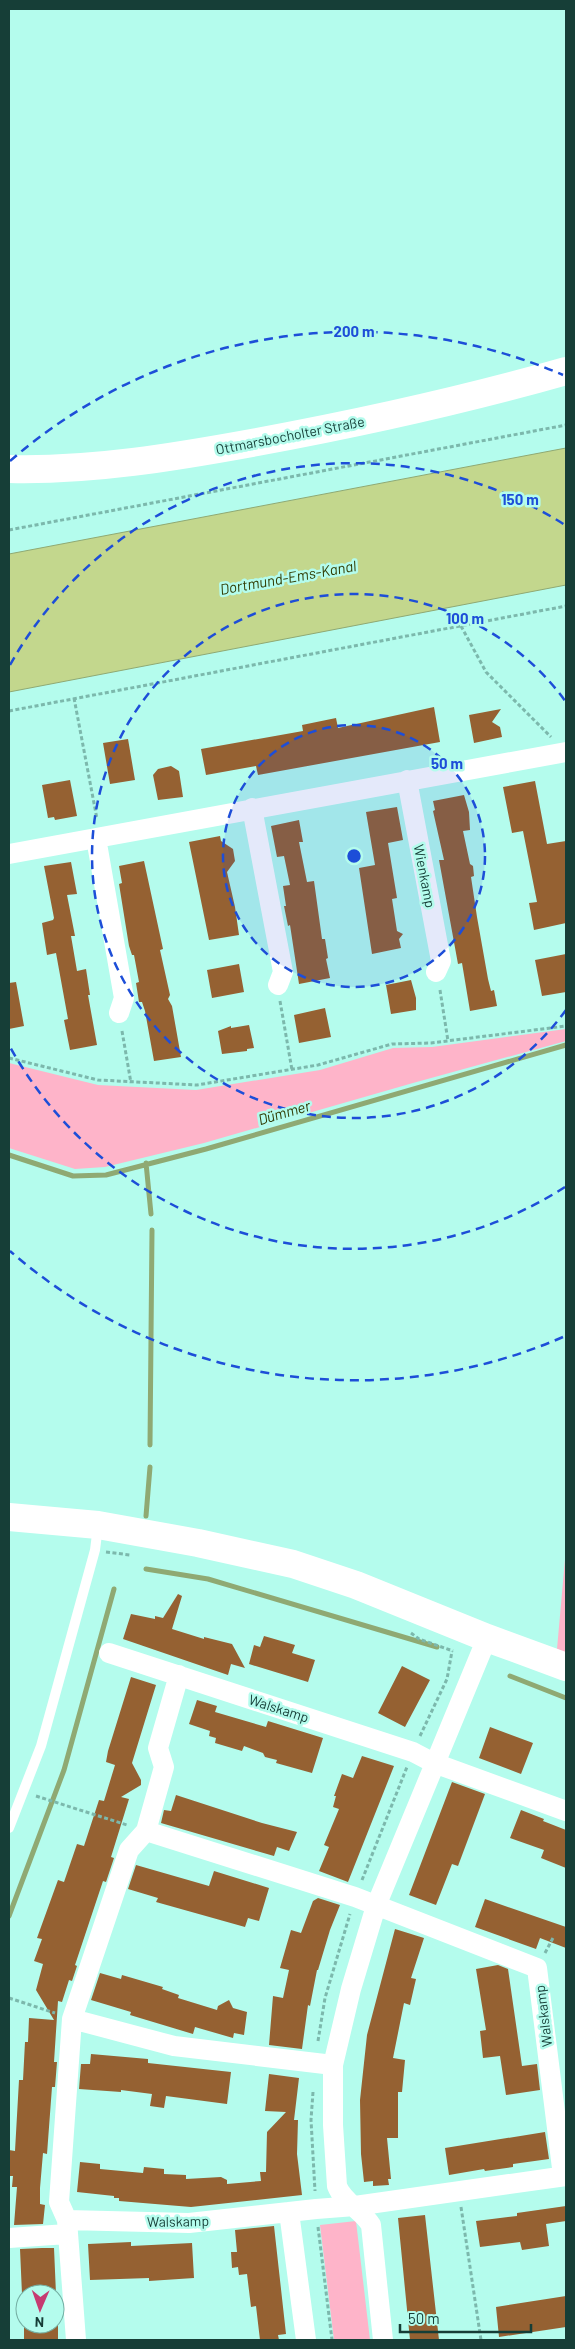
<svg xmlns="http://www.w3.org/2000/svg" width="575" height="2349" font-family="Barlow,sans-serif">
<rect width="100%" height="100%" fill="#b4fced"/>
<path fill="#feb4c9" d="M566 1029V1041L413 1083 204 1143 105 1167 75 1169 9 1148V1063L98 1085 196 1090 320 1070 393 1048 432 1047Z
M566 1548V1653L557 1649Z
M356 2221 370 2340H334L320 2225Z"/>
<path fill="#c3d78d" stroke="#8fa973" d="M566 448V585L9 692V554Z"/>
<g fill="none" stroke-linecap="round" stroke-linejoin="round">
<path stroke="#8fa973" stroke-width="5" d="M9 1155 73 1176 106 1175 206 1149 566 1045
M146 1163 151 1214
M150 1445 152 1230
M146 1516 150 1467
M146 1569 208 1579 437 1647
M510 1676 566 1698
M9 1916 64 1770 114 1589"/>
</g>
<path fill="#956132" d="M434 707 440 742 258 775 256 766 206 775 201 749 303 731 302 725 336 718 338 728Z
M501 709 492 722 500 727 502 737 474 743 469 715Z
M128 739 135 780 110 784 103 743Z
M171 766 179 771 183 797 158 800 153 775 158 769Z
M70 780 77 816 55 820 54 817 48 818 42 785Z
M535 781 547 844 566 841V923L534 930 529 903 537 902 523 831 512 833 503 787Z
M464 795 469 812 470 830 463 831 470 864 473 866 474 876 471 877 477 917 488 979 491 991 494 990 497 1006 470 1011 462 963 458 964 439 860H444L433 811 435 810 433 801Z
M397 807 403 840 388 843 397 898 392 899 397 931 403 934 399 939 401 948 372 954 359 868 375 865 366 812Z
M299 820 303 842H299L307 882 314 881 322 939H325L328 958 326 959 330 978 299 984 290 925 288 926 284 906H286L283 886 290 885 284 856 277 857 271 826Z
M220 836 221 841 233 849 235 861 227 872 235 907 239 935 209 940 189 842Z
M144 861 163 949 160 950 170 995 168 999 172 1006 181 1057 154 1061 145 1011 142 1002H139L136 983 139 982 134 955H132L129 946 119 884 122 883 119 866Z
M71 862 77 894 67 895 75 936H71L77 971 86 969 90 995H88L97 1045 70 1050 64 1020 68 1019 56 953 47 955 42 923 53 920 54 918 44 866Z
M566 954V992L542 996 535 960Z
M239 964 244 992 212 998 207 970Z
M411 980 416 998V1010L391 1014 386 985Z
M16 982 24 1026 9 1029V983Z
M325 1008 331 1037 299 1043 294 1015Z
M249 1025 254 1048 247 1049V1051L222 1054 218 1031 231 1026V1028Z
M178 1594 182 1596 172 1629 204 1639V1637L232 1644 245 1668 231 1664 228 1675 123 1639 131 1614 155 1619V1616L163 1618Z
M264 1636 295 1645 292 1653 315 1660 308 1682 249 1664 254 1645 260 1647Z
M402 1666 430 1680 405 1727 378 1713Z
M131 1677 156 1685 132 1763 141 1780V1785L121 1797 129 1799 111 1857 114 1858 106 1882 103 1881 75 1965 77 1966 72 1981 69 1980 62 2002 58 2001 54 2062H57L55 2087H52L47 2154 43 2153 40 2188V2204L45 2205 43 2224 14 2225 17 2187H12L13 2176H9V2150L15 2151 19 2080H23L25 2042H28L29 2018 54 2020 36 1990 43 1964 34 1961 42 1939 37 1938 58 1880 64 1882 77 1844 84 1846 99 1800 104 1801 115 1765 106 1762 108 1751Z
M197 1700 217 1706 215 1712 266 1727 268 1721 323 1738 312 1773 276 1763 277 1760 265 1757 263 1753 244 1746 242 1751 215 1743 216 1738 209 1736 210 1731 189 1724Z
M490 1727 533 1743 521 1774 479 1758Z
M362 1756 394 1766 348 1882 319 1871 329 1847 324 1845 339 1809 333 1807 336 1796H334L342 1774 353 1778Z
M452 1782 485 1794 458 1866 452 1864 436 1905 409 1895Z
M176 1795 262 1823 297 1832 289 1851 277 1847 274 1856 161 1823 164 1810 171 1811Z
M521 1810 544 1819 543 1821 566 1830V1868L541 1858 544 1850 510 1838Z
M136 1865 209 1886 214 1871 269 1888 259 1921 248 1918 245 1927 156 1902 158 1898 128 1889Z
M318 1898 340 1905 330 1930 318 1970H317L310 2006 308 2005 302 2049 269 2045 273 1996 283 1998 289 1970 280 1968 291 1930 301 1933 313 1901Z
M485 1899 566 1927V1948L540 1938 536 1949 475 1927Z
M395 1929 424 1938 411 1978 416 1979 410 2005 404 2003 393 2058 405 2060 402 2092H398V2138H387L391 2179H388L389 2185 373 2186V2181L364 2182 361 2154 360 2100 367 2035Z
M498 1965 508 1969 522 2066 537 2064 540 2090 506 2095 500 2056 483 2058 480 2031 486 2030 476 1969Z
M100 1973 121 1979 122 1975 163 1987 162 1989 179 1995 178 1998 217 2010 218 2006 229 2000 233 2008 247 2012 244 2035 234 2033 233 2038 195 2027 193 2034 130 2015 131 2012 91 2000Z
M91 2054 148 2059V2063L231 2072 227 2104 166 2096 164 2108 150 2106 152 2094 121 2090V2092L79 2089 81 2064H90Z
M269 2074 299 2078 294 2120H298L297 2154 302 2195 191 2207 119 2201V2198H114V2196L77 2192 80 2162 100 2164V2169L143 2173 144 2167 164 2169V2174L186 2175V2179L221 2177 227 2180V2184L261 2181 260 2172H266L267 2132 286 2112 265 2111Z
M545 2132 549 2159 513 2164V2167L485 2171 484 2169 449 2175 445 2148Z
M566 2206V2221L546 2224 549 2246 522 2250 520 2242 480 2247 476 2221 517 2216V2213Z
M425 2215 439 2340H410L398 2218Z
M274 2226 286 2334 278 2335 279 2340H260L256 2306 251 2307 247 2274 239 2275 238 2267 232 2268 231 2252H237L235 2230Z
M131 2242V2246L192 2243 194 2278 149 2281V2278L90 2280 88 2244Z
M42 2248H54L56 2294H22L20 2249Z
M566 2296V2327L499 2337 496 2307Z
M58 2324V2340H24V2326Z"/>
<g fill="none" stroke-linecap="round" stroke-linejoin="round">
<path stroke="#7cb8ac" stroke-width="3" stroke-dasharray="4 2.5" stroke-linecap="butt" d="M9 530 566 425
M461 626 486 672 551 737
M74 698 97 819
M9 711 566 606
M440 990 448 1041
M280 1001 292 1070
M122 1031 131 1083
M9 1058 98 1080 197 1085 318 1065 392 1044 431 1043 566 1026
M106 1552 130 1555
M411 1633 419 1639 453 1651
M420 1736 447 1679 452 1651
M36 1796 127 1825
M362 1880 407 1767
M545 1953 554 1936
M9 1998 55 2013
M318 2041 325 1998 350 1914
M313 2092 311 2120 315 2191
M461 2207 481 2340
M318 2227 332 2340"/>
<path stroke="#fff" stroke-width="10" d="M9 1828 41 1746 95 1550 98 1526"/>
<path stroke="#fff" stroke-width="20" d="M407 780 441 961 436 972
M252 808 283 972 278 985
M96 838 124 998 119 1013
M9 854 566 752
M109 1653 413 1752 434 1763 566 1811
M146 1831 355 1897 537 1968 563 2176
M72 2019 174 2046 333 2065
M289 2212 306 2340
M67 2220 189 2223 316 2209 355 2206 566 2176
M9 2238 67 2234
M76 2340 67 2220 59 2202 72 2019 129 1850 146 1831 164 1767 158 1748 179 1675
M383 2340 371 2225C362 2210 343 2202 337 2186L333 2125V2065L351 1989 376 1906 487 1638"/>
<path stroke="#fff" stroke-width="28" d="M9 469C92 471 175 457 257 442 360 423 464 400 566 371
M9 1517 98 1525 198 1543 293 1564 356 1585 487 1638 566 1667"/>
</g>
<circle cx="354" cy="856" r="131" fill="#1d4ed8" fill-opacity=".12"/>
<g fill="none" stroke="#1d4ed8" stroke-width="2.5" stroke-dasharray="9 6">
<circle cx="354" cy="856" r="131"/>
<path d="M566 1010A262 262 0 1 1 566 702"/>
<path d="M565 1187A393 393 0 0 1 10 1047M10 665A393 393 0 0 1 565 525"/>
<path d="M563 1337A524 524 0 0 1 10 1251M10 461A524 524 0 0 1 563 375"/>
</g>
<g text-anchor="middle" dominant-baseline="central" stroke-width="5" stroke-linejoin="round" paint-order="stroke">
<g font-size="14" fill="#163e37" stroke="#b4fced">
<text transform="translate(290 435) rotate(-11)">Ottmarsbocholter Straße</text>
<text transform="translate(425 876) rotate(79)">Wienkamp</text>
<text transform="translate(279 1708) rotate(18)">Walskamp</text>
<text transform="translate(543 2016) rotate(-97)">Walskamp</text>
<text transform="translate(178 2221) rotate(-1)">Walskamp</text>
</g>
<g font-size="15" font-style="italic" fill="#323d05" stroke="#b4fced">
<text transform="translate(288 577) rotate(-10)">Dortmund-Ems-Kanal</text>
<text transform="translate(284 1112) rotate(-16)">Dümmer</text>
</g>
</g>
<circle cx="354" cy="856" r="8" fill="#1d4ed8" stroke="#b4fced" stroke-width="2.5"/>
<g font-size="15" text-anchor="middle" font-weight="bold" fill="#1d4ed8" stroke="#b4fced" stroke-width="5" stroke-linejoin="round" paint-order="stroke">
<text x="354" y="337">200 m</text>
<text x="520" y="505">150 m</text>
<text x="465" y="624">100 m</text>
<text x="447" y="769">50 m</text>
</g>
<rect width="575" height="2349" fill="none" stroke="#163e37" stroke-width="20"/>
<g transform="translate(40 2309) rotate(182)"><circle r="24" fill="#b4fced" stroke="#75b0a4"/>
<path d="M0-4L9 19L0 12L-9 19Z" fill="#c63b71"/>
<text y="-8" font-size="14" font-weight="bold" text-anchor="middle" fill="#163e37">N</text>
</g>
<path d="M400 2324v8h131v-8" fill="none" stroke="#163e37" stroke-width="2.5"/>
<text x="408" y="2324" font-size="15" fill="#163e37" stroke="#b4fced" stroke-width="4" paint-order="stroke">50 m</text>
</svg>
